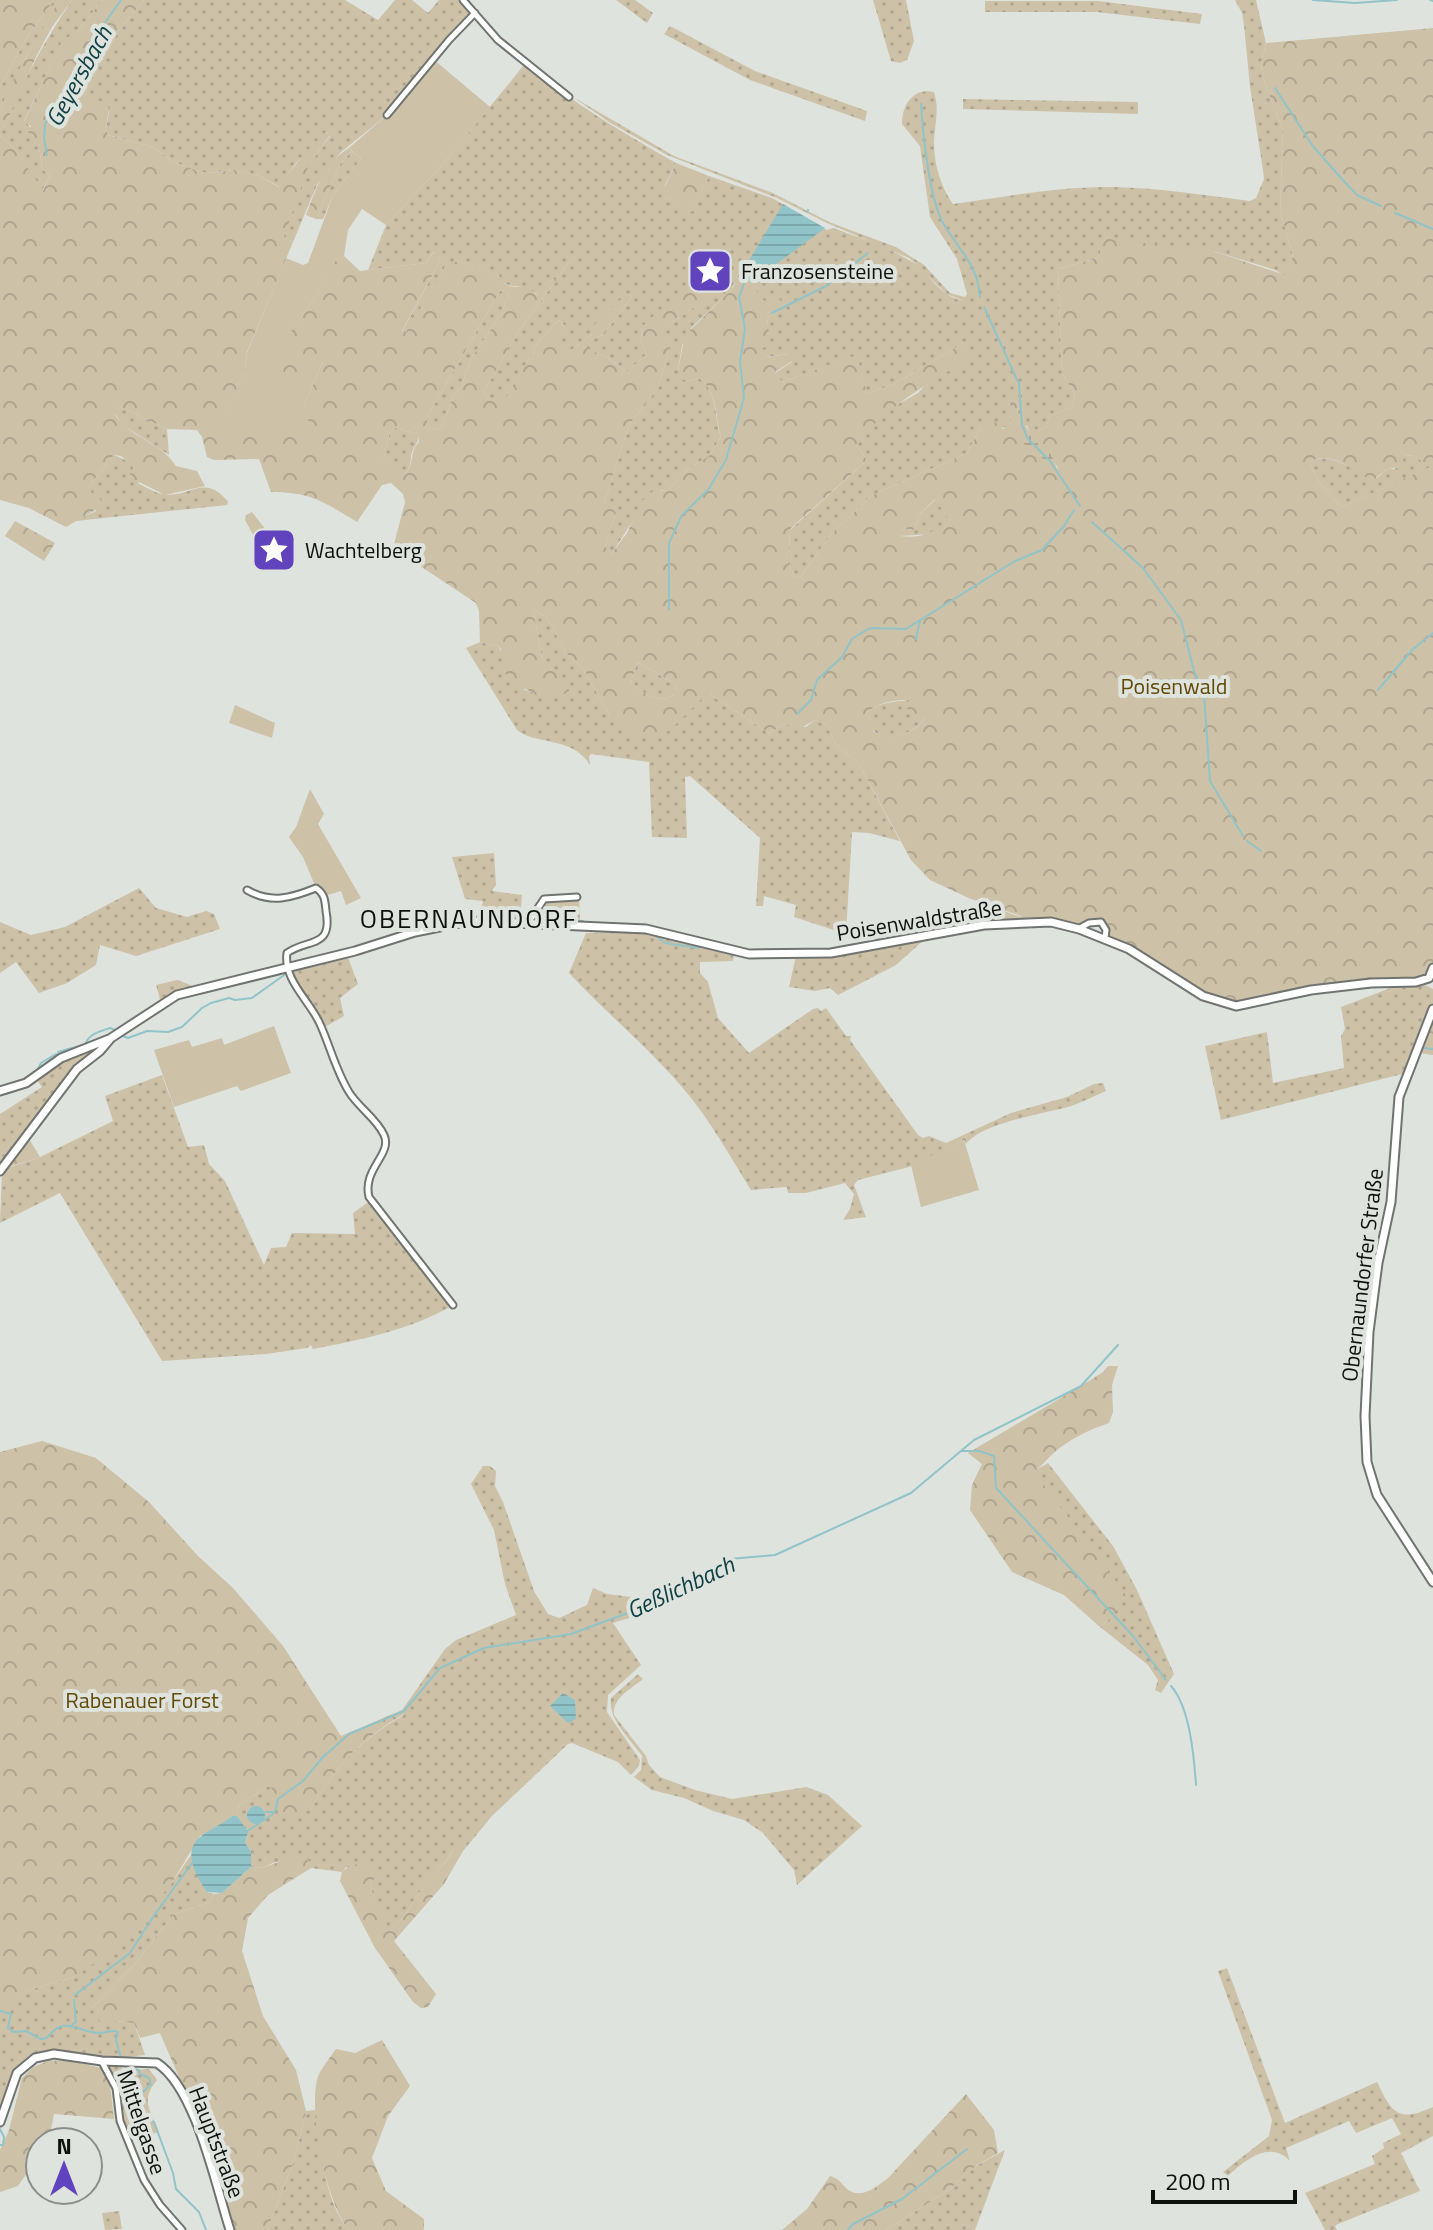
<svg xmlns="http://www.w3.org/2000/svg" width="1433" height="2230" font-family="'Titillium Web',sans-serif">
<defs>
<pattern id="grass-dots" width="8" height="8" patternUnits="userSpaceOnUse" patternTransform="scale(2)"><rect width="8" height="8" fill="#cdc1a8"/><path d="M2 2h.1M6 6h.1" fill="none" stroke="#afa58f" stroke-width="1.8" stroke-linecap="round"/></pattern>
<pattern id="forest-crowns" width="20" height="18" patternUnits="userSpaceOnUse" patternTransform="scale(2)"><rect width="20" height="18" fill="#cdc1a8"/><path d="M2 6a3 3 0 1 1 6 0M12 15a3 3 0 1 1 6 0" fill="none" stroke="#afa58f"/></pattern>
<pattern id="wetland-marsh" width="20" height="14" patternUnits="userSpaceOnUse" patternTransform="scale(2)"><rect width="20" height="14" fill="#cdc1a8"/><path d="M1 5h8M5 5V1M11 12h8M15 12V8" fill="none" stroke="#afa58f"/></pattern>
<pattern id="water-rules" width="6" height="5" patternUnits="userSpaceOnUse" patternTransform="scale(2)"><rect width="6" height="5" fill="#91c4c8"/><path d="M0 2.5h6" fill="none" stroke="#7ca7ab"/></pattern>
</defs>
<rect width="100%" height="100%" fill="#dee3de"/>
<path fill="url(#grass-dots)" d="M54 0H62L26 57 0 109V87L26 39Z
M72 0H102L78 31 62 42 24 121C37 130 41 153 42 169L50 175 42 191 14 148 0 136V129L4 127C22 82 45 40 72 0Z
M144 0H345L378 20 395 0H412L428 13 439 0H460L471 12 387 115 340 153 317 185 293 242 283 237 308 166 330 136 327 132 294 165 280 187 259 176 234 170 207 173 200 172 172 161 153 147 108 135 106 129 109 112 84 94 120 29Z
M616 0H635L653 13 647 23Z
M873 0H906L914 41 907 60 900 63 891 61Z
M1235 0H1256L1266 43 1261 64 1263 78 1283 130 1280 211 1293 256 1285 276 1275 270 1210 250 1100 257 1058 269 1062 373 1075 394 1073 407 1050 415 1046 428 1037 431 1026 425 1019 435 1017 401 1011 423 1007 427 980 429 967 453 871 496 832 533 800 578 794 576 785 556 789 551 790 530 867 460 856 445 872 423 886 411 918 393 965 342 894 384 867 394 856 356 782 382 775 373 792 362 789 354 765 357 761 349 768 325 767 318 782 309 780 300 767 304 734 283 732 289 691 328 682 346 678 371 687 381 699 378C718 391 714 417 721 437L709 456 687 470 668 490H661L634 519 612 553 605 547 616 513 604 503 629 425 658 388 662 375 669 351V345L661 335 673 322 723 287 694 288 668 304 642 327 641 341 646 355 627 372 608 358 585 348 593 338 603 335 632 297 628 294 592 334 568 353 553 343 565 326 559 320 540 340 504 402 487 398 484 391 518 332 570 261 538 295C534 293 530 289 526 288 514 284 505 289 498 275L464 262H448L407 332H402L440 261 434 251 426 263 368 270 386 225 442 165 525 64C573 103 623 133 676 163L665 185V198L692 211 709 176 772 198 827 230 833 228C858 237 885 246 909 260 930 272 938 296 964 301L947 294 909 258 827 223 777 198 667 155 609 122 573 97 674 156 773 193 829 222 896 247 924 265 950 293 965 297 967 294 957 259 930 217 920 146 902 124C902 105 913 87 934 92 940 110 934 126 934 143 934 165 941 187 953 204 1006 197 1060 186 1114 187 1159 188 1205 195 1250 201L1256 198 1264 179 1263 170 1250 87 1244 25 1242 13Z
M985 1H1098L1202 14 1200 24 1097 12H985Z
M670 26 755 71 867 111 865 121 750 80 664 34Z
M963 99 1138 102V114L963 109Z
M352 151 361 159 333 195 323 219H316L340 164Z
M505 290 509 294 501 314 471 359 461 388 453 396 443 425 437 430 427 425V417L500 291Z
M120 407 167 429 169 455 123 425 115 414Z
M395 428 418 434C419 443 415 444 412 452 409 462 413 468 403 475H398L383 462 390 431Z
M114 455 132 463 139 484C146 487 155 493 163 494 190 499 204 472 228 502L227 505 75 521 96 511 89 486Z
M1405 455 1414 456 1431 467 1342 507 1319 483 1309 462C1332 449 1355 474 1377 478L1388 468 1395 469Z
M936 499 951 522 931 534 900 536 903 529 914 530 919 515Z
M533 610 547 617 566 653 584 670 610 716 708 693 769 733 784 724 806 727 815 720 827 725 834 742 860 766 900 841 869 833 852 832 846 934 794 917 796 905 764 896 763 906H756L760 838 690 776 685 777 687 838 652 837 649 762 591 754 589 756 590 765C573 736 534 745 517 730L466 648 480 642 498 646 503 654 505 671 522 689 535 693 567 683 542 658Z
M637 662 677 685 674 695C657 705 644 693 631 682Z
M910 700 908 711 925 719C915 731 890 745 875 732 870 728 867 720 865 714 878 702 892 702 910 700Z
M494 853 496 885 492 891 522 895 520 922 482 919 479 914 483 901 465 899 452 857Z
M139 888 156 908 187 917 206 911 214 914 220 929 136 956 100 945 96 965 67 983 39 993 16 962 0 973V922L31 935 65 927Z
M579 899 580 922 532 920 546 900Z
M621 932 652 934 734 953 733 961 700 962V973L708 982 718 1018 749 1053 813 1009 818 1008 821 1011 826 1008 846 1036H851L850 1040 918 1135 923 1138 929 1136 946 1143 1011 1113 1067 1097 1094 1084 1103 1083 1106 1091C1094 1096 1082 1102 1071 1106 1045 1114 982 1122 966 1144L964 1140 909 1167 858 1180 854 1185 866 1217 843 1220 850 1209 854 1194 845 1183 806 1193H788L787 1187 751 1190C729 1155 709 1118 682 1087 647 1046 605 1012 569 973L586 933Z
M925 939 896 965 838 995 830 988 815 991 789 987 796 956 840 954Z
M347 955 358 984 340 998 344 1016 323 1028C315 1008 297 992 293 971Z
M177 980 193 986 192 988 161 1003 156 985Z
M1423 984 1433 989V1002L1406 1073 1221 1120 1205 1046 1267 1032 1273 1083 1344 1068 1341 1036 1345 1029 1341 1007 1398 985Z
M96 1046 99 1049 82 1062 22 1143 25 1145 7 1168 40 1157 113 1121 105 1096 162 1075 188 1147 204 1145 209 1164 225 1181 264 1265 271 1248 286 1247 292 1233 355 1234 353 1213 371 1200 453 1305C411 1330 360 1340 313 1349L311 1345 307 1348 266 1354 162 1361 60 1193 0 1223 2 1173 0 1175V1114L42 1087 37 1080 65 1060Z
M1048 1463 1113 1546 1137 1590 1174 1674 1161 1693 1155 1690 1158 1680 1148 1665 1100 1627 1108 1621 1034 1471Z
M483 1466H490L496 1471 495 1486 503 1502 534 1591 548 1614 559 1618 587 1605 593 1588 607 1594 640 1598 639 1602 653 1600 656 1603 648 1612 613 1623 641 1665 608 1695 607 1712 640 1760 639 1766 631 1775 618 1762 572 1743 568 1744 492 1816 463 1851 453 1850C444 1867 431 1876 421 1890 411 1904 404 1923 388 1930L371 1889 370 1883 381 1872 346 1867 342 1872 311 1868V1859L275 1862 262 1868 251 1867V1851L245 1843 247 1837 237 1816 239 1805 270 1785 310 1810C336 1766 360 1740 404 1715L402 1710 445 1649 456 1640 516 1615 505 1584 494 1530 471 1484Z
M638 1674 643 1679C631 1689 612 1698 614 1715L646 1756 649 1765 660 1777 695 1790 732 1799 806 1787 828 1795 862 1826 797 1885 794 1870 763 1833 744 1820 713 1811 684 1798 652 1790 634 1777 641 1770 642 1756C630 1738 608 1721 611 1698Z
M191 1855 207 1892 214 1894 210 1902 174 1914 134 1965 92 2008 115 2021 134 2023 145 2055C126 2057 113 2059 92 2057 72 2055 43 2042 25 2059 11 2072 6 2093 0 2110V2008L6 2007 32 1989 74 1977 171 1884Z
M1227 1968 1285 2123 1377 2082C1392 2113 1398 2123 1433 2107V2136L1401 2153 1420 2191 1338 2224 1335 2226 1337 2230H1325L1305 2193 1375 2164 1372 2156 1384 2148 1383 2143 1401 2134 1392 2118 1356 2133 1349 2121 1286 2148 1290 2161C1270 2139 1244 2161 1228 2176L1223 2172 1269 2136 1272 2120 1218 1971Z
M119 2065 124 2070 149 2069 157 2080C140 2101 150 2109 159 2132L132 2140 124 2121 118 2082 107 2066Z
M315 2110C321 2147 324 2202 349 2230H267L294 2161 306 2111Z
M1005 2150 975 2230H886L950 2189 971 2169Z
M119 2211 122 2229 105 2230 102 2213Z"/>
<path fill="url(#forest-crowns)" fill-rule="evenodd" d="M0 0H54L26 39 0 87Z
M62 0H72L52 27 36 57 4 127 0 129V109L15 77 53 10Z
M102 0H144L120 29 84 94 106 104 109 108 106 129 108 135 153 147 172 161 200 172 208 173 234 170 259 176 279 187C293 166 308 149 326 132L330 135 308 167 284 237 293 242 247 352 245 367 222 428 304 406 323 361 292 388C263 351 299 324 317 294 327 276 322 266 344 256L360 271 426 263 438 246 443 249 438 258 440 261 402 331 406 332 448 262H464L499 275C505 290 518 287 531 286V291L537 295 570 261 518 332 484 391 487 398 504 401 540 340 559 320 565 326 554 343 568 353 592 334C594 316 615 305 628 294L632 297 603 335 593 338 586 348 608 358 627 372 646 355 641 341 642 327C661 310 695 272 724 287L673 322 662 335 669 345V351L662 375 658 388 629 425 604 503 611 506 616 513 605 547 612 553 627 533 641 502 653 491 668 490 687 470 709 456 721 437C715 417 718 391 699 378L687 381 681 379 678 371 685 335 732 289 742 272 767 304 780 299 782 309 767 318 769 333 765 347 761 349 766 357 789 354 794 360 775 372 782 382 857 355 867 394 894 384 965 342 973 355C932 383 886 405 856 445L867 460 790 529 789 551 785 556 794 576 800 578 832 533 871 496 967 453 980 429 997 422 1003 429 1011 423 1009 410 1017 399C1020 447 1019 440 1058 469 1051 449 1029 441 1026 421L1037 431 1046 428 1050 415 1073 407 1075 394 1062 373 1058 269 1100 257V238L1210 250 1285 275 1293 256 1280 211 1283 130 1263 78 1261 64 1266 43 1433 28V973L1420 979 1371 981 1238 1004 1220 1002 1110 938 1107 924C1094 916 1088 925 1075 926 1058 927 1038 922 1021 920V916L971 899 930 880 911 860 860 766 834 742 827 725 815 720 801 728 784 724 769 733 708 693 670 730 655 738 637 736 610 716 584 670 566 653 547 617 533 610 542 658 568 683 569 692 543 699 526 689 517 691 504 671 501 649 498 646 480 642 479 611 476 603 393 548 405 502 403 494 391 483 382 485 357 522C324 502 311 492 271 492L259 459 214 460 207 457 202 437 197 430 167 429 120 407 115 415C131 438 162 443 176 466L197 471 205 486 165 495 131 478 130 473 134 467 121 456 114 455 89 486 91 492 101 500 102 506 66 527 29 508 0 500V136L14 148 43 190 50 175 42 169C41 156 40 140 28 133L31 126 24 122 62 41 78 31ZM505 290 509 294 501 314 471 359 461 388 453 396 443 425 437 430 427 425V417L500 291ZM395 428 418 434 419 442C408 452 416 467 403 475L398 474 383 462 390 431ZM1405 455 1414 456 1430 467 1342 507 1319 483 1309 462C1331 449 1354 471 1372 481L1388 468H1400ZM935 499 951 522C930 531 925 539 900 536L903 529 914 530 919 515ZM637 662 677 685 674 695C657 705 644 693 631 682ZM909 700 907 711 925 719C913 734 889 743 873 731V725L865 714C878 702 893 700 909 700Z
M349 148 352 151 340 164 316 219 306 215C316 189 324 163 349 148Z
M676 163 709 176 692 212 665 198 662 193Z
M252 512 274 540 284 544 290 558 278 567 258 544 245 520 246 515Z
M15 521 55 543 44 561 5 536Z
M1433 1014V1055L1419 1053Z
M29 1139 40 1157 5 1168Z
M1108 1366H1118L1112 1385 1113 1412 1109 1423C1091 1429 1072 1438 1057 1450 1048 1457 1045 1464 1034 1471L1126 1595 1108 1621 1100 1627 1064 1595 1012 1572 970 1510 972 1485 982 1464 968 1453 1081 1386 1103 1372Z
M42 1441 96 1458 149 1502 198 1556 233 1588 283 1646 341 1736 402 1710 404 1714C360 1740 336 1766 310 1810L283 1818 270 1785 239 1805 237 1816H232L216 1830 200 1836 171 1884 123 1944 74 1977 32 1989 6 2008H0V1452Z
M458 1849 463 1851 444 1884 394 1941 436 1994 428 2007 421 2008 413 2002 375 1948 340 1881 342 1872C354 1860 370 1863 382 1872L370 1883 371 1889 389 1929C405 1922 411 1904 421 1890 431 1875 445 1867 453 1850Z
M289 1858 311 1859V1868L268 1895 248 1918 242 1951 263 2016 296 2070 306 2111 294 2161 267 2230H233L213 2156 160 2033 140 2038 134 2023 115 2021 102 2025 92 2008 134 1965 174 1914 210 1902 214 1894 222 1893 251 1867 262 1868Z
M382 2040 410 2086 388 2116 372 2158 386 2191 424 2219V2230H349C326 2204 309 2114 317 2080 319 2070 330 2058 336 2049L355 2053Z
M65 2060 102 2068 110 2084 114 2119 54 2114 49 2140 40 2142V2154L18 2186 0 2192V2150L9 2130 22 2078 33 2067 48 2061Z
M966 2094 994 2130 998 2153 971 2169 950 2189 886 2230H782L807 2209 830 2176C838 2178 840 2182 846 2188 860 2201 876 2187 888 2178Z"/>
<path fill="url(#wetland-marsh)" d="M1021 422 1024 423C1033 441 1054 449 1057 470L1024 444 1017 428Z"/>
<path fill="#cdc1a8" d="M433 59 490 107 442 165 386 225 362 209 348 230 344 256C322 267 327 278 316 296 298 323 265 354 292 387L308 354 323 361 304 406 313 436 221 429 245 367 247 353 286 258 303 265 308 263 333 195 361 159 349 148 387 115Z
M235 705 275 723 272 738 229 723Z
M310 789 324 814 318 824 361 898 346 905 341 891 324 896 316 888 303 857 289 837 296 827Z
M992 907 1021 917V920L991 923Z
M274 1026 291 1073 241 1091 237 1086 174 1107 154 1050 189 1040 192 1047 222 1038 224 1045Z
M964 1140 979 1190 921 1207 911 1165Z"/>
<path fill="url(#water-rules)" d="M783 204 825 228 751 283 742 272Z
M563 1693 575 1700 576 1719 568 1723 550 1706Z
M247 1815a9 9 0 1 1 18 0a9 9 0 1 1-18 0Z
M232 1816H237L248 1832 245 1843 251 1851V1867L222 1893 207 1892C197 1878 182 1852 199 1838 209 1829 222 1825 232 1816Z"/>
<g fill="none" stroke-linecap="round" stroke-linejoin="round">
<path stroke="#91c4c8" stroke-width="2" d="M1313 0 1355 3 1397 0
M1430 0 1433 1
M1275 88 1312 145 1340 177 1357 195 1381 206
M921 104C923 134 929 195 942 221 957 249 978 263 980 297
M47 155 44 138 45 124 90 44 121 0
M807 212 808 210
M1395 213 1433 229
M984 307 1019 384 1022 425 1028 439 1050 461 1080 506
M772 313 826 286 868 253
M1092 522 1143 568 1181 620 1194 671 1204 695 1210 781 1243 836
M669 610V543L682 515 708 490 726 460 744 398 740 362 745 329 739 297 747 275
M916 639 920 620
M1378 690 1412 650 1433 633
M797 714 811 700 817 680 842 657 852 639 870 628 906 629 1015 561 1042 550 1064 526 1074 510
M1247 841 1261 851
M532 919 583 921
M399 933 403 925H433L481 915 527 919
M655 935 665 943 699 948
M121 1035 128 1038 147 1031 168 1032 182 1027 202 1008 211 1003 229 998 235 1000 252 998 287 973
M86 1043C89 1034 101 1031 110 1028L115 1030
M1424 1048 1433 1049
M58 1052 83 1045
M37 1071 41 1063 56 1054
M6 1094 20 1089
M961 1451H979L994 1456 996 1488 1133 1636 1166 1680
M1171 1686C1190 1707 1194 1757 1196 1785
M266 1812H275L278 1799 303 1781 323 1757 349 1734 404 1711 440 1668 484 1648 571 1634 652 1604 670 1589 714 1573 729 1559 775 1555 911 1493 974 1440 1081 1386 1118 1345
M246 1832 273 1814
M75 1995 130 1953 153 1917 192 1863
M0 2011 11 2014 8 2028 13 2032 26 2031 41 2039 47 2038C65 2014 76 2032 99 2033 108 2033 110 2029 118 2032L116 2040 121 2058
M72 2025 76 2022 74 2000
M121 2065 139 2070 140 2074 149 2078 151 2084 139 2096 136 2107 154 2122 173 2173 176 2189 199 2212 206 2230
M0 2145H3L4 2137 0 2129
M848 2230 853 2224 902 2199 967 2149"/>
<g stroke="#707470" stroke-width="9">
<path id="street" d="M463 0 498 40 569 97
M387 115 449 40 475 13
M247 890C271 904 291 898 316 888 325 894 325 901 326 911 333 949 308 938 287 953 283 980 310 1001 320 1024 330 1046 336 1071 349 1092 358 1107 377 1119 384 1135 393 1154 362 1169 369 1197L453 1305
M528 923 544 899 577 897
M1080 928 1089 923 1101 922 1106 930 1105 938
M102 2062 116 2088 120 2121 144 2180 160 2205 182 2230"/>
</g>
<g stroke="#707470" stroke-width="11">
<path id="secondary" d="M1433 1009 1399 1097 1391 1202 1378 1263 1369 1332 1365 1416 1367 1462 1377 1495 1433 1582
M0 1091 26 1083 61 1058 109 1039
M0 1171 77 1069 100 1051 111 1038 177 995 355 951 415 932 469 921 646 929 749 954 831 953 984 925 1051 922 1079 929 1129 949 1203 996 1236 1006 1311 990 1371 983 1416 982 1429 978 1433 968
M0 2122 17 2073 35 2058 54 2054 102 2061 157 2063C196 2088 216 2187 230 2230"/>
</g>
<use href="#street" stroke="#fff" stroke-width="5"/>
<use href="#secondary" stroke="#fff" stroke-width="7"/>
</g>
<defs>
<g id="sight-square" transform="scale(2.3)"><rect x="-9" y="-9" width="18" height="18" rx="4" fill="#6144bd" stroke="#dee3de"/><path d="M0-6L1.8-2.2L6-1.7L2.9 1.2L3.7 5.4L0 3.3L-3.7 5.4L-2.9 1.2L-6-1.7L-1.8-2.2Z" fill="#fff"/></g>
</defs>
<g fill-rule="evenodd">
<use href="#sight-square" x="710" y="271"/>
<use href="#sight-square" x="274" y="550"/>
</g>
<g text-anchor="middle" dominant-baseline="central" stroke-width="8" stroke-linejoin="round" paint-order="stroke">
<g font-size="22" fill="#0f110f" stroke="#dee3de" text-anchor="start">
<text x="741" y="271">Franzosensteine</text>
<text x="305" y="550">Wachtelberg</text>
</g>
<g font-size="22" fill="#624a07" stroke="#dee3de">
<text x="1174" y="686">Poisenwald</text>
<text x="142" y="1700">Rabenauer Forst</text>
</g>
<g font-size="22" fill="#0f110f" stroke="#dee3de">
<text transform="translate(919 920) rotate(-9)">Poisenwaldstraße</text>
<text transform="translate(1362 1275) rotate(-83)">Obernaundorfer Straße</text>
<text transform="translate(142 2122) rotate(71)">Mittelgasse</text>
<text transform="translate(217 2142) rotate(69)">Hauptstraße</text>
</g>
<g font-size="24" font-style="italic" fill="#104043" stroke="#dee3de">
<text transform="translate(78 76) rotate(-61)">Geyersbach</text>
<text transform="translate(680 1587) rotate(-25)">Geßlichbach</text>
</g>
<g font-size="26" letter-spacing="2" fill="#0f110f" stroke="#dee3de">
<text x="469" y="918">OBERNAUNDORF</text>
</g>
</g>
<g transform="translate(64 2166)"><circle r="38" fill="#dee3de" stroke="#8b8f8b" stroke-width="2"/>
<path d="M0-6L14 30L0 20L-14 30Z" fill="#6144bd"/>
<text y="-12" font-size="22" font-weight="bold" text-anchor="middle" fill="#0f110f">N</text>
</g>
<path d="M1153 2190v12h142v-12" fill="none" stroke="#0f110f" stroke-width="4"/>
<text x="1165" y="2190" font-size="24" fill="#0f110f" stroke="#dee3de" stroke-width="6" paint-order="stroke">200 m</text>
</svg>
